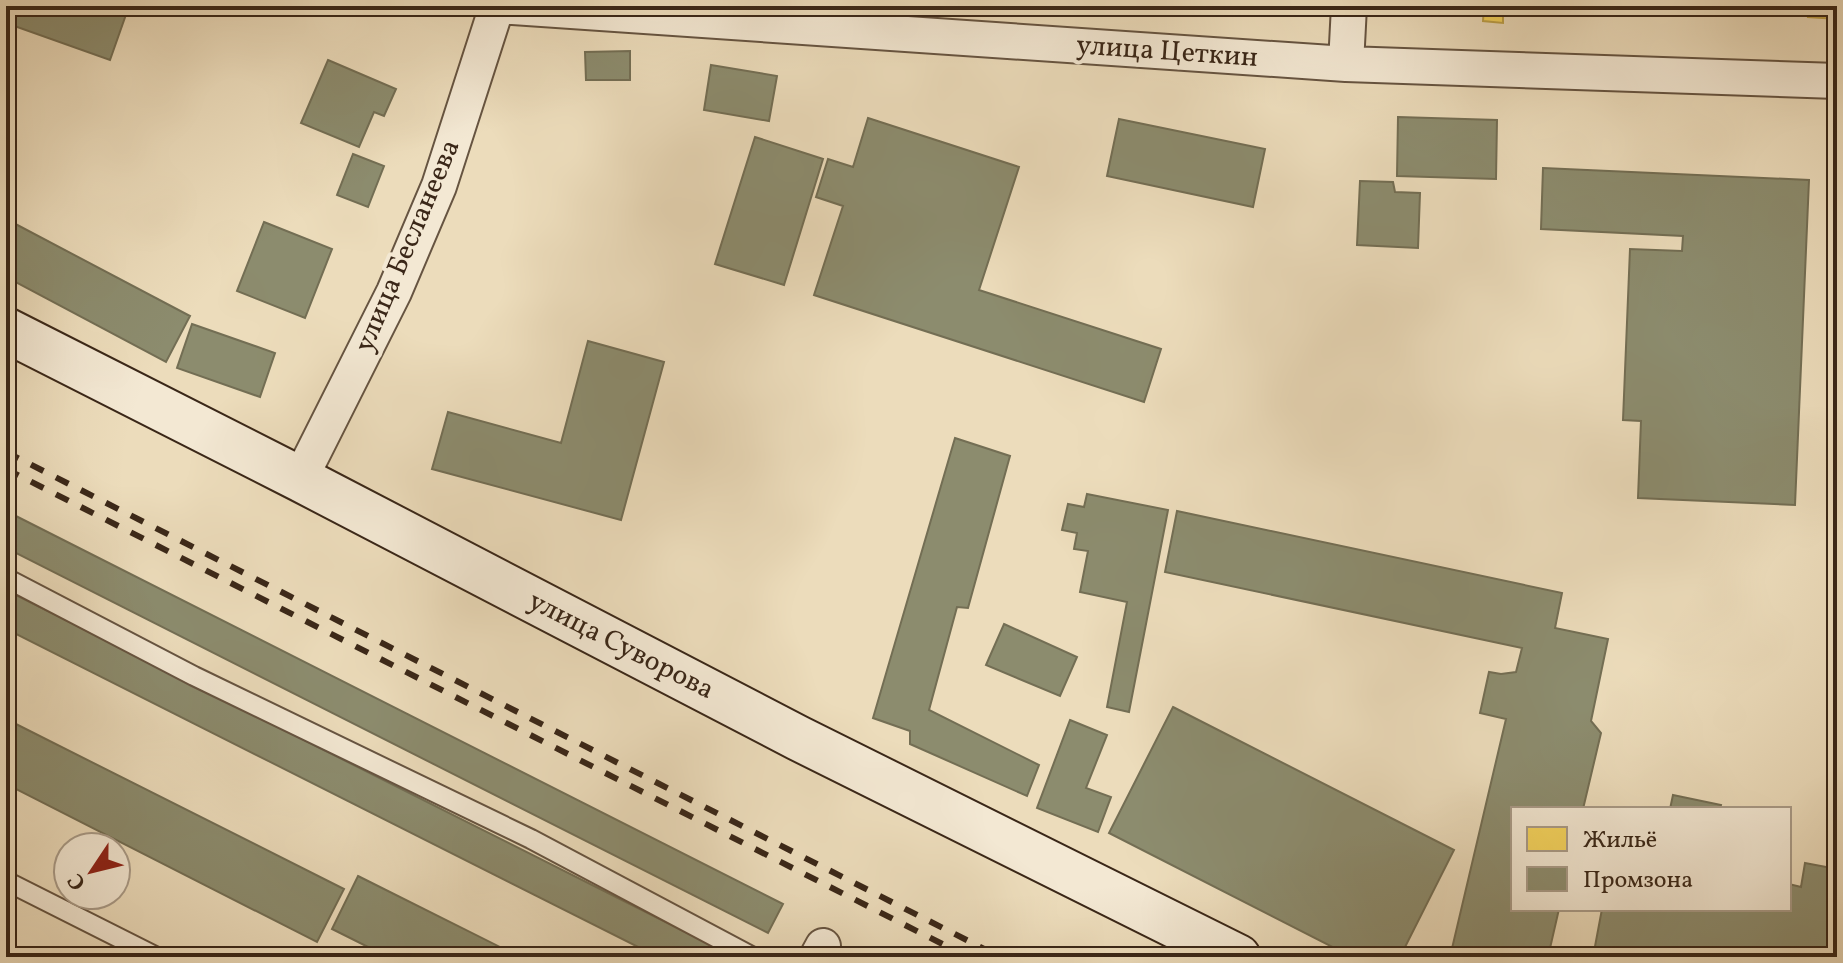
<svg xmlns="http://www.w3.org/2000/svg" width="1843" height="963" font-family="Vollkorn,serif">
<rect width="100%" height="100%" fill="#ecdcbb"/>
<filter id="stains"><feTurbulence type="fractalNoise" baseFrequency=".0025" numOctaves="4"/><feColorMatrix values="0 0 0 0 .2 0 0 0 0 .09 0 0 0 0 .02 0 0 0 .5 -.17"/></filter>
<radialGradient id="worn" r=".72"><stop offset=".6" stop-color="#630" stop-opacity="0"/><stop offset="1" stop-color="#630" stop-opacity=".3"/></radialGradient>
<path fill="#f6d55c" stroke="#bea148" stroke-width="2" d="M1484 6H1503V23L1483 21Z
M1754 6H1801L1800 16 1753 13Z
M1809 6H1837V19L1808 17Z"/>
<path fill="#8c8c6e" stroke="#736e54" stroke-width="2" d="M6 6H129L110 60 6 23Z
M630 51V80H586L585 52Z
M328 60 396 89 384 116 374 112 359 147 301 123Z
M711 65 777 76 769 121 704 110Z
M1398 117 1497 120 1496 179 1397 176Z
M868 118 1019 167 979 290 1161 349 1144 402 814 295 843 206 816 197 828 159 853 167Z
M1119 119 1265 149 1253 207 1107 176Z
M755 137 823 159 784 285 715 264Z
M353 154 384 166 368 207 337 195Z
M1543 168 1809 180 1795 505 1638 498 1641 421 1623 420 1630 249 1682 251 1683 236 1541 229Z
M1360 181 1393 182 1395 192 1420 193 1418 248 1357 245Z
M6 219 190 316 166 362 6 277Z
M264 222 332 249 305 318 237 291Z
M192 324 275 353 260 397 177 368Z
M588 341 664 362 621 520 432 469 448 412 561 443Z
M955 438 1010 456 968 608 957 607 929 710 1039 765 1027 796 910 744V731L873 718Z
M1087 494 1168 510 1129 712 1107 707 1127 602 1080 592 1088 551 1074 549 1077 533 1062 530 1068 504 1084 507Z
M6 511 783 904 768 933 6 548Z
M1177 511 1562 593 1555 628 1608 639 1591 721 1601 733 1583 809H1513V909H1559L1548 957H1450L1506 719 1480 713 1489 672 1501 674 1516 672 1522 648 1165 572Z
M6 590 735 957H658L6 629Z
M1004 624 1077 657 1060 696 986 665Z
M1173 707 1454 850 1400 957H1352L1109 833Z
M6 719 344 889 317 942 6 784Z
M1070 720 1107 735 1086 788 1111 797 1098 832 1037 808Z
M1673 795 1721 805 1720 809H1670Z
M1805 863 1837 869 1834 893 1837 894V957H1593L1602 909H1789V884L1801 887Z
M358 876 520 957H388L332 929Z"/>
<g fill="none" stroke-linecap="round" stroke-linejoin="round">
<g stroke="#665441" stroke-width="22">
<path id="lane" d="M6 578 194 676 531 839 753 957
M6 881 157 957"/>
</g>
<g stroke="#665441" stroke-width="38">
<path id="street" d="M497 6 1346 64 1837 81
M1346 64 1349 6
M300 479 394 292 439 186 497 6
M817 957 823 946"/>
</g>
<g stroke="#3a2718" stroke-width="48">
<path id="secondary" d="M6 330 300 479 798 738 1238 957"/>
</g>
<use href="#lane" stroke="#f3e8d3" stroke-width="18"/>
<use href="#street" stroke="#f3e8d3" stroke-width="34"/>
<use href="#secondary" stroke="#f3e8d3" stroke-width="44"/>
<path stroke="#3a2718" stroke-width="6" stroke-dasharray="14 14" stroke-linecap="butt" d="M6 452 1000 957
M6 469 968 957"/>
</g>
<g text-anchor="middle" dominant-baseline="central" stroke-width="8" stroke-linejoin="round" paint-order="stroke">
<g font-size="28" fill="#3a2718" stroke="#f3e8d3">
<text transform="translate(1167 52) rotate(4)">улица Цеткин</text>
<text transform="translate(408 246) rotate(-67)">улица Бесланеева</text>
<text transform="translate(621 646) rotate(27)">улица Суворова</text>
</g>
</g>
<rect width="1843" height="963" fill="none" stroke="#ecdcbb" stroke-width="32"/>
<rect x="8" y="8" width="1827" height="947" fill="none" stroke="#3a2718" stroke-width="4"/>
<rect x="16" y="16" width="1811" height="931" fill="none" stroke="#3a2718" stroke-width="2"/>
<rect x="1511" y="807" width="280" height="104" fill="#f3e8d3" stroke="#a99b88" stroke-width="2"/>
<rect x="1527" y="827" width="40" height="24" fill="#f6d55c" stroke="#a99b88" stroke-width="2"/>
<text x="1583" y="847" font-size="24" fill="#3a2718">Жильё</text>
<rect x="1527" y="867" width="40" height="24" fill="#8c8c6e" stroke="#a99b88" stroke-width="2"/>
<text x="1583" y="887" font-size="24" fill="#3a2718">Промзона</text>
<g transform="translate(92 871) rotate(235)"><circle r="38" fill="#f3e8d3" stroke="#a99b88" stroke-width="2"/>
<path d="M0-6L14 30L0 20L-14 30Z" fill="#8f2418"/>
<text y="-12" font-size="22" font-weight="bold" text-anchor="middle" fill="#3a2718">С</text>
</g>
<rect width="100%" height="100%" filter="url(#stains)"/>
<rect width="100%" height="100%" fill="url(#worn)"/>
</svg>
